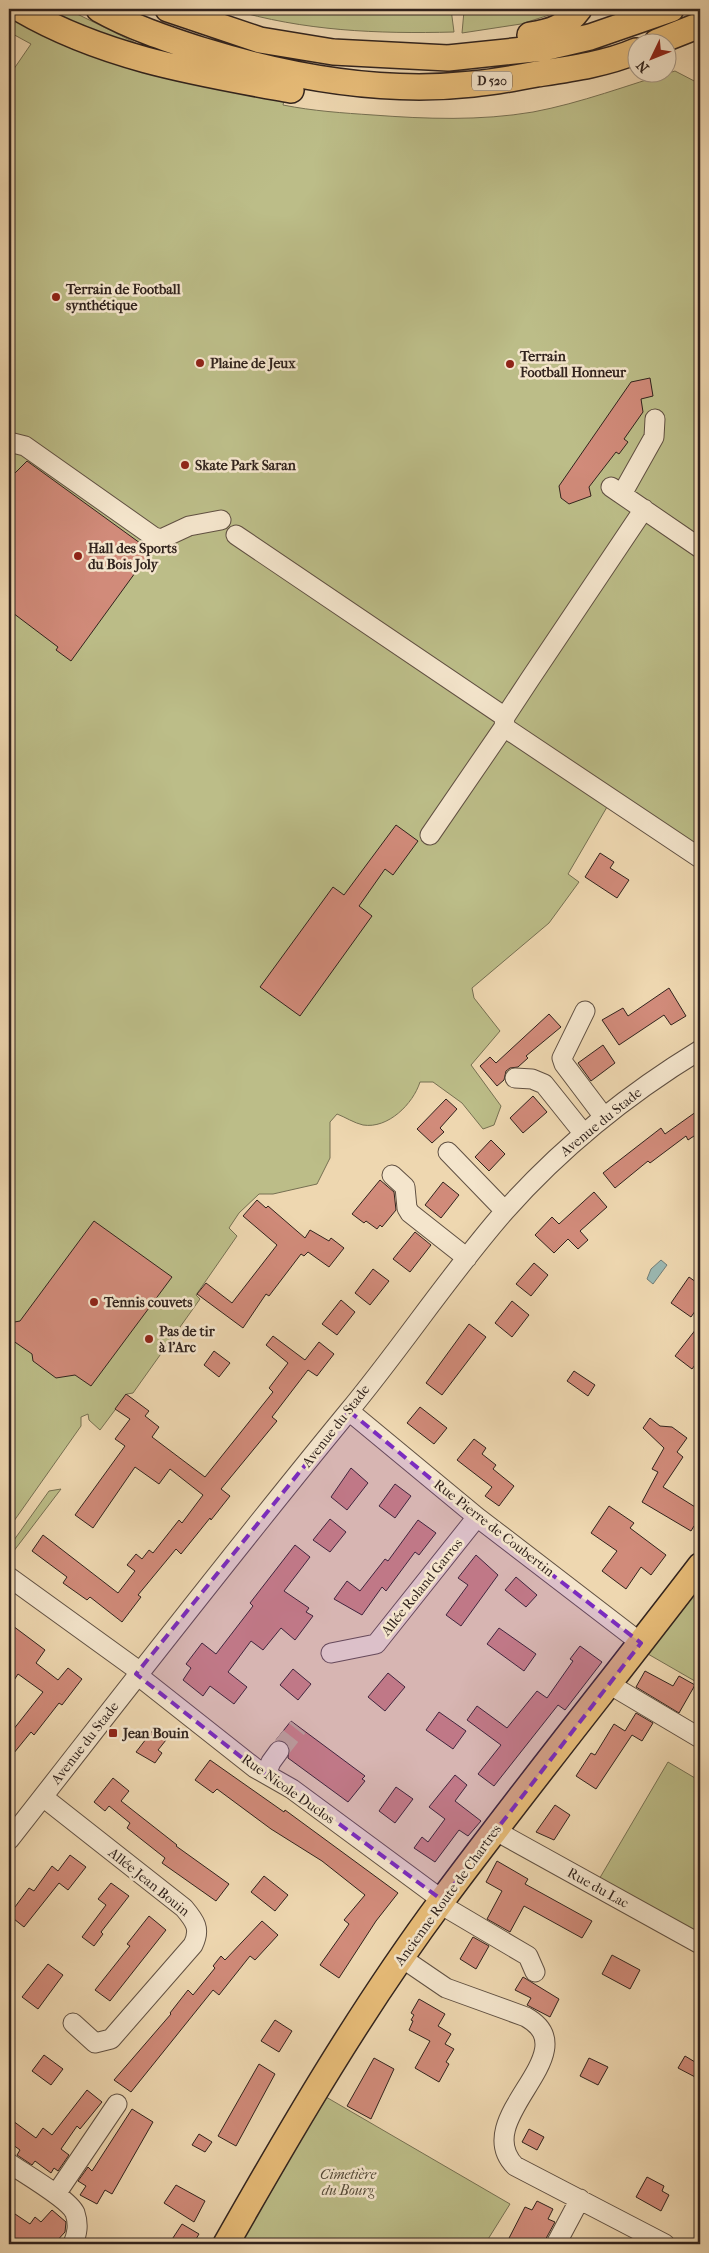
<svg xmlns="http://www.w3.org/2000/svg" width="709" height="2253" font-family="'IM FELL French Canon',serif">
<rect width="100%" height="100%" fill="#eed7b0"/>
<filter id="stains"><feTurbulence type="fractalNoise" baseFrequency=".004" numOctaves="4"/><feColorMatrix values="0 0 0 0 .2 0 0 0 0 .09 0 0 0 0 .02 0 0 0 .5 -.17"/></filter>
<radialGradient id="worn" r=".72"><stop offset=".6" stop-color="#630" stop-opacity="0"/><stop offset="1" stop-color="#630" stop-opacity=".3"/></radialGradient>
<path fill="#bcbd88" stroke="#767052" d="M35 9H67L142 46 197 68Z
M230 9H451L454 32C377 34 304 31 230 9Z
M466 9H568L521 24 462 33 464 11Z
M9 14 32 27 284 101 283 105C313 111 343 113 373 115 426 119 480 121 533 112 581 103 628 85 675 71L700 84V846L690 843 607 807 568 874 579 882 549 923 472 988 474 998 500 1031 471 1065 501 1106 494 1125 483 1129 462 1103 433 1082H420C413 1104 388 1129 363 1125 354 1123 345 1117 337 1114L330 1122V1158L317 1184 273 1194H259L239 1213 229 1228 237 1236 196 1295 200 1299 133 1393 127 1394 100 1430 89 1420 88 1414 81 1417V1426L9 1528V76L31 44 9 32Z
M61 1489 10 1556 9 1555V1547L49 1491Z
M691 1593 700 1599V1684L648 1654Z
M668 1762 700 1781V1936L598 1881Z
M326 2097 510 2204 485 2244H238Z"/>
<path fill="#9bb8b2" stroke="#717c76" d="M661 1260 667 1265 653 1284 647 1279 651 1269Z"/>
<path fill="#d18b7a" stroke="#31231d" d="M650 378 653 396 641 399 643 412 624 439 628 442 619 454 616 452 589 487 591 496 569 504 561 498 559 486 631 382Z
M27 461 151 551 71 661 56 650 58 647 9 610V479Z
M396 825 418 841 393 875 385 869 359 906 372 916 300 1016 260 987 333 887 344 895Z
M600 853 614 862 610 868 629 880 617 898 585 877Z
M669 988 686 1016 671 1025 664 1015 619 1045 602 1020 623 1008 628 1016Z
M549 1014 561 1027 526 1056 528 1058 518 1067 510 1068 506 1071 504 1080 497 1086 480 1066 490 1057 496 1063Z
M603 1045 615 1063 591 1081 578 1063Z
M533 1096 547 1112 523 1133 510 1118Z
M446 1099 457 1109 440 1128 444 1132 432 1143 417 1129Z
M700 1109V1132L688 1140 686 1136 650 1163 648 1161 615 1188 603 1173 661 1128 665 1134Z
M491 1140 505 1154 489 1171 475 1157Z
M380 1180 394 1192 396 1210 382 1227 380 1225 377 1229 366 1221 364 1223 352 1214Z
M443 1182 459 1195 441 1218 425 1205Z
M594 1192 607 1207 580 1231 588 1240 578 1249 568 1239 554 1253 535 1235 552 1217 559 1224Z
M257 1200 266 1208 268 1206 305 1238 310 1230 329 1241 331 1238 344 1248 329 1267 308 1252 304 1256 301 1254 269 1296 266 1294 243 1328 197 1294 206 1283 232 1303 277 1245 243 1216Z
M94 1221 172 1277 91 1386 75 1375 56 1378 33 1361 32 1354 9 1338V1323L20 1321Z
M415 1232 431 1245 410 1272 393 1259Z
M534 1263 548 1275 531 1296 516 1284Z
M373 1269 389 1281 370 1305 355 1293Z
M689 1277 700 1285V1304L691 1317 671 1303Z
M341 1300 355 1312 337 1335 322 1324Z
M512 1301 529 1315 512 1337 495 1323Z
M469 1324 486 1337 442 1395 426 1383Z
M700 1324V1358L692 1369 675 1356Z
M273 1336 305 1360 319 1342 334 1354 317 1376 308 1370 272 1417 277 1421 221 1489 230 1496 211 1520 210 1518 181 1554 176 1549 138 1595 141 1597 122 1622 90 1597 87 1600 63 1583 67 1577 32 1551 43 1535 118 1593 135 1571 127 1565 136 1554 142 1559 149 1550 153 1553 179 1520 182 1523 203 1495 170 1469 159 1484 135 1467 93 1528 75 1515 125 1446 115 1439 130 1419 115 1409 126 1394 149 1411 145 1416 159 1427 152 1437 205 1477 273 1392 269 1388 288 1363 266 1345Z
M214 1351 230 1363 219 1377 204 1365Z
M574 1371 595 1385 588 1396 567 1381Z
M420 1407 447 1428 434 1444 407 1423Z
M650 1418 660 1426 672 1427 687 1438 677 1452 683 1457 663 1487 700 1510V1530L694 1526 691 1531 642 1502 658 1472 652 1469 664 1448 643 1428Z
M474 1439 486 1448 482 1454 496 1465 493 1469 514 1486 499 1506 485 1496 492 1487 457 1460Z
M351 1468 368 1483 347 1510 331 1497Z
M395 1484 411 1496 395 1518 379 1506Z
M609 1506 634 1523 630 1528 666 1555 651 1575 641 1567 626 1589 602 1571 617 1551 591 1533Z
M330 1519 346 1532 330 1552 313 1540Z
M418 1520 436 1533 419 1555 415 1552 386 1591 382 1587 362 1615 334 1599 347 1581 360 1591 385 1559 388 1561Z
M295 1545 310 1557 284 1591 309 1608 306 1612 313 1616 295 1640 281 1628 263 1650 251 1641 228 1672 247 1687 234 1704 210 1686 203 1696 183 1680 191 1668 186 1664 202 1643 216 1654 253 1606 250 1603Z
M476 1555 498 1575 461 1626 446 1615 468 1585 458 1578Z
M516 1577 537 1595 526 1607 505 1590Z
M9 1623 45 1650 36 1663 58 1680 68 1668 82 1679 62 1705 59 1703 34 1735 31 1732 9 1759V1735L43 1692 18 1674 9 1688Z
M499 1628 536 1654 524 1671 487 1644Z
M580 1646 602 1662 565 1710 558 1705 494 1786 478 1774 501 1745 467 1720 477 1706 507 1728 537 1691 547 1698 573 1661 570 1659Z
M293 1669 311 1684 298 1700 280 1685Z
M645 1671 673 1686 679 1676 695 1685 679 1713 636 1687Z
M388 1673 405 1687 385 1711 368 1697Z
M439 1712 466 1731 453 1749 426 1730Z
M636 1713 653 1723 642 1741 632 1735 596 1789 576 1776 591 1753 595 1755 614 1724 625 1731Z
M291 1721 365 1776 362 1779 365 1781 348 1802 288 1758 289 1746 285 1742 276 1740Z
M153 1730 166 1740 158 1750 162 1753 155 1763 136 1752Z
M210 1760 284 1812 285 1810 398 1893 376 1921 339 1978 320 1965 349 1924 344 1920 365 1895 322 1861 271 1829 217 1789 213 1793 195 1780Z
M455 1775 467 1785 455 1801 481 1821 468 1836 459 1830 435 1862 414 1848 422 1837 428 1842 445 1819 429 1807Z
M113 1778 129 1791 121 1801 177 1845 176 1846 229 1884 216 1901 162 1863 165 1858 127 1828 130 1823 109 1806 105 1811 94 1802Z
M396 1787 413 1799 395 1823 379 1811Z
M555 1805 570 1815 554 1840 536 1832Z
M70 1855 86 1867 68 1890 59 1883 24 1927 9 1915 29 1888 34 1891 52 1866 58 1871Z
M497 1861 528 1879 525 1884 592 1921 582 1938 524 1906 510 1932 487 1919 502 1891 486 1882Z
M264 1876 288 1895 275 1911 251 1892Z
M111 1883 129 1896 101 1932 103 1934 94 1946 82 1937 106 1905 98 1899Z
M149 1916 166 1930 110 2001 95 1990 130 1946 127 1944Z
M262 1921 278 1935 255 1960 250 1956 219 1995 213 1990 131 2092 114 2080 171 2014 170 2013 188 1990 193 1995 215 1968 213 1966 221 1956 225 1960Z
M473 1937 489 1946 476 1969 460 1959Z
M612 1955 640 1970 630 1989 602 1974Z
M48 1964 63 1975 38 2009 22 1997Z
M523 1977 559 1999 550 2017 527 2005 531 1998 515 1990Z
M419 1999 445 2014 438 2026 451 2034 445 2044 454 2049 446 2062 449 2064 439 2082 415 2068 430 2041 409 2030 413 2021 411 2020 414 2015 411 2013Z
M275 2020 292 2031 279 2052 261 2041Z
M44 2055 63 2069 51 2085 32 2071Z
M685 2056 700 2065 697 2078 678 2068Z
M374 2058 394 2069 371 2119 347 2106Z
M589 2058 608 2067 598 2085 580 2076Z
M259 2064 275 2074 236 2146 218 2136Z
M87 2090 102 2102 80 2129 77 2126 61 2149 69 2155 58 2171 54 2168 51 2173 35 2161 32 2165 17 2155 20 2150 9 2142V2118L36 2138 43 2128 52 2135Z
M132 2109 153 2122 112 2194 105 2190 97 2204 80 2195 86 2186 78 2181 88 2167 92 2171Z
M529 2129 544 2137 537 2150 522 2142Z
M199 2134 212 2142 205 2152 192 2145Z
M647 2177 664 2186 662 2191 669 2195 661 2211 636 2197Z
M176 2185 205 2201 194 2222 164 2203Z
M537 2201 553 2209 548 2219 555 2222 543 2244H506L525 2207 532 2210Z
M9 2210 30 2224 35 2217 41 2222 52 2210 66 2222 65 2232 54 2244H20L9 2237Z
M182 2224 199 2234 193 2244H169Z"/>
<g fill="none" stroke-linecap="round" stroke-linejoin="round">
<path stroke="#c8b393" stroke-width="19" stroke-dasharray="19 9" stroke-linecap="butt" d="M279 1751 298 1727"/>
<g stroke="#605042" stroke-width="21">
<path id="minor" d="M9 442 25 446 154 537 161 539 189 526 221 520
M611 487 700 548
M622 494 654 437 655 419
M236 535 505 717
M504 727 700 858
M430 835 504 727 505 717 530 679 644 509
M585 1011 562 1058 564 1064 604 1117
M515 1078 532 1079 544 1084 584 1134
M448 1152 505 1211
M392 1175 405 1187 407 1208 410 1213 467 1258
M349 1411 477 1517 641 1643
M9 1577 139 1671
M331 1653 376 1644 477 1517
M136 1674 255 1768 292 1789 442 1900
M609 1684 700 1738
M266 1774 271 1762 279 1751
M43 1797 184 1908C195 1921 201 1929 193 1945L111 2039 95 2043 73 2023
M496 1831 700 1944
M9 1840C121 1697 232 1553 348 1412 402 1347 449 1275 505 1211 561 1148 628 1094 700 1050
M440 1904 528 1956 535 1972
M402 1958 446 1988 526 2017C590 2053 468 2118 515 2166L665 2244
M9 2163C23 2173 69 2199 75 2213 79 2225 77 2234 73 2244
M56 2194 117 2104
M556 2244 580 2199"/>
</g>
<g stroke="#31231d" stroke-width="28">
<path id="major" d="M20 9C104 58 197 73 291 90
M99 9C131 27 167 39 201 50 288 77 382 94 473 84 495 82 516 78 537 74 570 69 606 64 636 51
M168 9 260 40 333 52 448 58 543 48 590 37 671 9
M530 35C551 32 566 27 579 9
M657 42 700 25
M226 2244C293 2126 362 2008 443 1899 527 1786 615 1677 700 1566"/>
</g>
<use href="#minor" stroke="#f4e5cc" stroke-width="19"/>
<use href="#major" stroke="#e7bc78" stroke-width="25"/>
</g>
<path fill="#7b2cbf" fill-opacity="0.2" stroke="#7b2cbf" stroke-width="4" stroke-dasharray="10 6" stroke-linejoin="round" d="M349 1411 477 1517 641 1643 442 1900 292 1789 255 1768 136 1674Z"/>
<g fill="#8f2418" stroke="#f4e5cc" stroke-width="2">
<circle cx="56" cy="297" r="5"/>
<circle cx="200" cy="363" r="5"/>
<circle cx="510" cy="364" r="5"/>
<circle cx="185" cy="465" r="5"/>
<circle cx="78" cy="556" r="5"/>
<circle cx="94" cy="1302" r="5"/>
<circle cx="149" cy="1339" r="5"/>
<rect x="108" y="1728" width="10" height="10" rx="2.5"/>
</g>
<g text-anchor="middle" dominant-baseline="central" stroke-width="5" stroke-linejoin="round" paint-order="stroke">
<rect fill="#f4e5cc" stroke="#6c5d52" stroke-width="1" x="472" y="71.5" width="40" height="19" rx="4"/>
<g font-size="12" font-weight="bold" fill="#31231d">
<text x="492" y="81">D 520</text>
</g>
<g font-size="14" font-weight="bold" fill="#31231d" stroke="#f4e5cc" text-anchor="start">
<text x="66" y="289">Terrain de Football<tspan x="66" dy="16">synthétique</tspan></text>
<text x="520" y="356">Terrain<tspan x="520" dy="16">Football Honneur</tspan></text>
<text x="210" y="363">Plaine de Jeux</text>
<text x="195" y="465">Skate Park Saran</text>
<text x="88" y="548">Hall des Sports<tspan x="88" dy="16">du Bois Joly</tspan></text>
<text x="104" y="1302">Tennis couvets</text>
<text x="159" y="1331">Pas de tir<tspan x="159" dy="16">à l'Arc</tspan></text>
<text x="123" y="1733">Jean Bouin</text>
</g>
<g font-size="14" fill="#31231d" stroke="#f4e5cc">
<text transform="translate(601 1122) rotate(-39)">Avenue du Stade</text>
<text transform="translate(336 1426) rotate(-52)">Avenue du Stade</text>
<text transform="translate(494 1528) rotate(38)">Rue Pierre de Coubertin</text>
<text transform="translate(422 1587) rotate(-51)">Allée Roland Garros</text>
<text transform="translate(85 1743) rotate(-52)">Avenue du Stade</text>
<text transform="translate(288 1789) rotate(35)">Rue Nicole Duclos</text>
<text transform="translate(149 1882) rotate(39)">Allée Jean Bouin</text>
<text transform="translate(598 1888) rotate(29)">Rue du Lac</text>
<text transform="translate(448 1895) rotate(-54)">Ancienne Route de Chartres</text>
</g>
<g font-size="14" font-style="italic" fill="#544a38" stroke="#f4e5cc">
<text x="348" y="2174">Cimetière<tspan x="348" dy="16">du Bourg</tspan></text>
</g>
</g>
<rect width="709" height="2253" fill="none" stroke="#eed7b0" stroke-width="30"/>
<rect x="10" y="10" width="689" height="2233" fill="none" stroke="#31231d" stroke-width="2.5"/>
<rect x="15" y="15" width="679" height="2223" fill="none" stroke="#31231d"/>
<g transform="translate(652 58) rotate(227)"><circle r="24" fill="#f4e5cc" stroke="#a69786"/>
<path d="M0-4L9 19L0 12L-9 19Z" fill="#8f2418"/>
<text y="-8" font-size="14" font-weight="bold" text-anchor="middle" fill="#31231d">N</text>
</g>
<rect width="100%" height="100%" filter="url(#stains)"/>
<rect width="100%" height="100%" fill="url(#worn)"/>
</svg>
